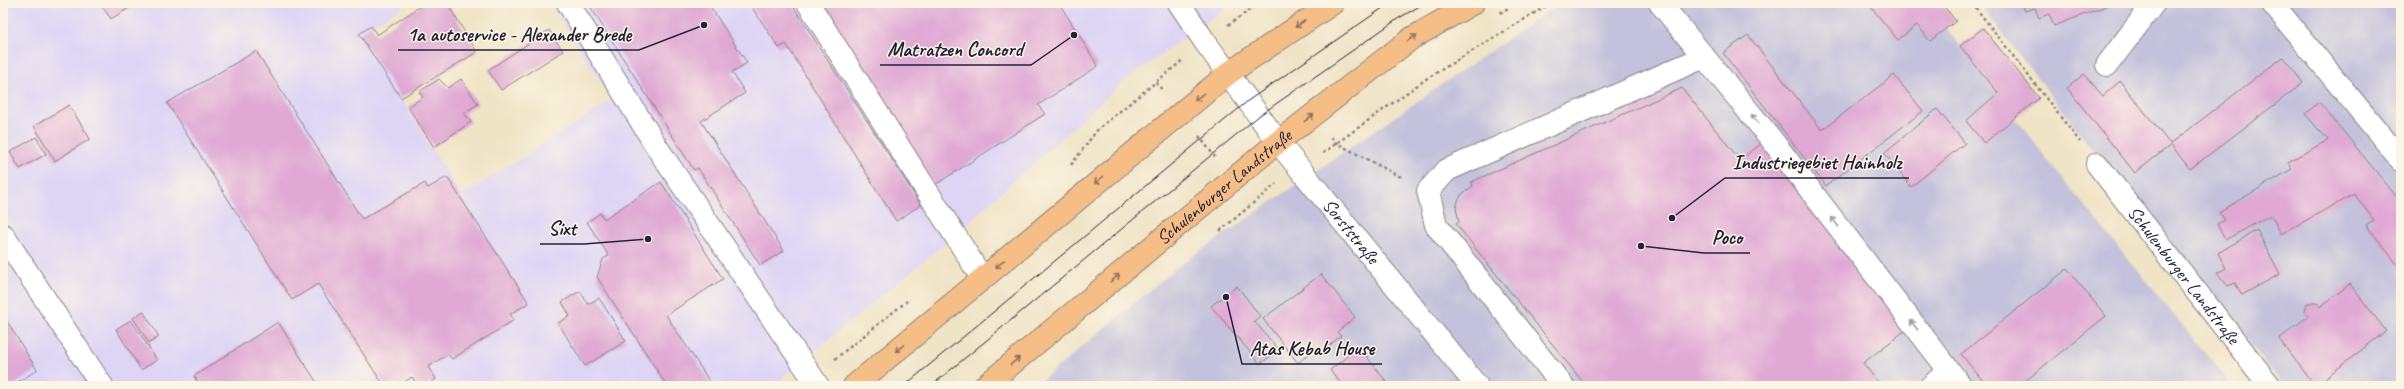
<svg xmlns="http://www.w3.org/2000/svg" width="2404" height="389" font-family="Caveat,sans-serif">
<rect width="100%" height="100%" fill="#fcf5e5"/>
<filter id="ink" filterUnits="userSpaceOnUse"><feTurbulence type="fractalNoise" baseFrequency=".025" numOctaves="2"/><feDisplacementMap in="SourceGraphic" scale="8" xChannelSelector="R" yChannelSelector="G"/><feConvolveMatrix kernelMatrix="1 2 1 2 8 2 1 2 1" color-interpolation-filters="sRGB"/></filter>
<filter id="wash" filterUnits="userSpaceOnUse"><feTurbulence type="fractalNoise" baseFrequency=".012" numOctaves="4" result="noise"/><feDisplacementMap in="SourceGraphic" scale="16" xChannelSelector="R" yChannelSelector="G"/><feGaussianBlur stdDeviation="0.9" result="paint"/><feColorMatrix in="noise" values="0 0 0 0 0 0 0 0 0 0 0 0 0 0 0 0 0 1.4 0 .05"/><feComposite in="paint" operator="in"/></filter>
<g filter="url(#wash)">
<rect width="100%" height="100%" fill="#f0e4c6"/>
<path fill="#ded5f5" d="M3 3H407L360 34 462 196 612 100 550 3H1233L1124 81 946 243 772 386H3Z"/>
<path fill="#c3c1db" d="M1560 3H1927L2057 172 2232 386H1035L1180 265Z
M1979 3H2401V386H2284L2090 146Z"/>
<g id="blocks">
<path fill="#dfa9d4" d="M100 3H137L111 19Z
M421 3H447L477 52 401 98 359 34 371 26 377 35 422 5Z
M588 3H708L747 63 732 72 745 93 701 121 784 251 760 265 698 168 694 170Z
M749 3H791L921 205 896 221 786 44 779 48Z
M821 3H1059L1098 66 1038 105 1045 114 935 185Z
M1875 3H1944L1942 4 1956 21 1930 41 1917 25 1898 40 1871 7Z
M2022 3H2114L2054 26 2049 14 2039 18 2035 8 2025 11Z
M1983 28 2039 98 1984 143 1966 121 1998 93 1960 46Z
M549 30 563 51 501 90 488 70Z
M1748 35 1822 130 1894 75 1923 111 1826 186 1723 53Z
M256 51 362 219 425 183 428 188 447 177 529 303 510 314 514 320 452 359 448 354 428 367 436 379 426 386H418L412 377 398 386H384L318 284 292 300 167 103Z
M2283 57 2303 83 2190 169 2171 145 2135 173 2067 88 2084 74 2103 96 2120 81 2170 144Z
M439 79 448 88 461 79 478 104 464 113 471 122 434 147 408 107 423 97 419 92Z
M1682 88 1740 160 1762 143 1911 326 1863 363 1881 386H1586L1456 224 1459 222 1456 208 1458 201 1462 194 1473 186 1471 182Z
M2319 102 2401 202V269L2366 225 2374 220 2354 194 2281 234 2271 215 2225 240 2217 224 2225 220 2219 212 2292 169 2288 162 2328 140 2305 114Z
M69 105 90 139 55 161 34 126Z
M1937 109 1965 143 1911 187 1884 153Z
M36 137 46 154 20 169 10 152Z
M661 182 723 279 666 315 710 382 709 386H667L597 277 603 259 609 256 587 222 600 213 604 219Z
M2257 230 2280 274 2242 295 2235 283 2228 286 2217 273 2226 268 2218 253Z
M2067 269 2106 316 2019 386H1987L1961 354Z
M1321 274 1355 317 1337 332 1341 336 1321 352 1317 347 1298 363 1263 319Z
M2350 284 2386 331 2315 386 2279 339 2308 316 2305 312 2307 303H2317L2320 307Z
M1237 286 1260 316 1254 321 1279 350 1260 364 1211 306Z
M580 291 588 304 599 298 626 341 585 366 558 323 570 316 562 302Z
M143 311 159 337 149 343 133 318Z
M3 315 37 370 12 386H3Z
M131 320 157 360 141 370 116 329Z
M278 322 319 386H200L194 376Z
M1359 347 1390 386H1343L1330 370Z"/>
</g>
</g>
<g filter="url(#ink)">
<use href="#blocks" fill-opacity="0" stroke="#898380" stroke-width="1"/>
<g fill="none" stroke-linecap="round" stroke-linejoin="round">
<g stroke="#898380" stroke-width="24">
<g id="minor">
<path d="M568 3 660 152 818 386"/>
<path d="M808 3 982 278"/>
<path id="s1" d="M1179 3 1205 42 1278 142 1477 386"/>
<path d="M1660 3 1768 135 1961 386"/>
<path d="M2272 3 2401 160"/>
<path d="M2107 65 2154 3"/>
<path id="s2" d="M2097 164 2270 386"/>
<path d="M3 235 102 386"/>
<path d="M1563 386 1436 225 1428 191 1447 170 1704 57"/>
<path d="M1931 386 1949 371"/>
</g>
</g>
<g stroke="#898380" stroke-width="24">
<g id="major">
<path d="M854 386 1229 73 1333 3"/>
<path id="s3" d="M985 386 1278 142 1412 38 1473 3"/>
</g>
</g>
<path stroke="#898380" stroke-width="2.5" stroke-dasharray="3 3" stroke-linecap="butt" d="M1972 3 2080 142
M1500 13 1516 3
M1228 25 1260 3
M1156 82 1163 91
M1199 136 1215 157
M1331 137 1336 143 1403 178
M1323 153 1426 79 1551 3
M1071 165 1098 129 1183 60
M1220 231 1276 184
M835 359 907 301"/>
<use href="#minor" stroke="#fff" stroke-width="22"/>
<use href="#major" stroke="#f6be87" stroke-width="22"/>
<path stroke="#22223b" stroke-width="1" d="M904 386 1249 100 1390 3
M931 386 1260 115 1399 18 1425 3"/>
</g>
<defs><path id="oneway-shaft" d="M-6 0H5M1.5-3L5.5 0L1.5 3" fill="none" stroke-width="1.6" stroke-linecap="round" stroke-linejoin="round"/></defs>
<g stroke="#8c7061">
<use href="#oneway-shaft" transform="translate(1300 24) rotate(145)"/>
<use href="#oneway-shaft" transform="translate(1412 38) rotate(-34)"/>
<use href="#oneway-shaft" transform="translate(1199 97) rotate(141)"/>
<use href="#oneway-shaft" transform="translate(1309 118) rotate(-38)"/>
<use href="#oneway-shaft" transform="translate(1099 180) rotate(140)"/>
<use href="#oneway-shaft" transform="translate(1000 264) rotate(140)"/>
<use href="#oneway-shaft" transform="translate(1115 278) rotate(-40)"/>
<use href="#oneway-shaft" transform="translate(900 348) rotate(140)"/>
<use href="#oneway-shaft" transform="translate(1015 361) rotate(-40)"/>
</g>
<g stroke="#9c9ca7">
<use href="#oneway-shaft" transform="translate(1755 119) rotate(-129)"/>
<use href="#oneway-shaft" transform="translate(1835 222) rotate(-127)"/>
<use href="#oneway-shaft" transform="translate(1914 325) rotate(-127)"/>
</g>
</g>
<g text-anchor="middle" dominant-baseline="central" stroke-width="3" stroke-linejoin="round" paint-order="stroke">
<g font-size="19" fill="#22223b" stroke="#fcf5e5">
<text stroke="none"><textPath href="#s3" startOffset="311">Schulenburger Landstraße</textPath></text>
<text stroke="none"><textPath href="#s1" startOffset="286">Sorststraße</textPath></text>
<text stroke="none"><textPath href="#s2" startOffset="141">Schulenburger Landstraße</textPath></text>
</g>
</g>
<path fill="none" stroke="#22223b" stroke-width="1.5" d="M704 25L639 50H398M1074 35L1031 65H880M1672 218L1725 178H1909M648 239L584 244H540M1641 246L1704 253H1750M1226 297L1242 364H1382"/>
<g fill="#22223b" stroke="#fcf5e5" stroke-width="1.5">
<circle cx="704" cy="25" r="4"/>
<circle cx="1074" cy="35" r="4"/>
<circle cx="1672" cy="218" r="4"/>
<circle cx="648" cy="239" r="4"/>
<circle cx="1641" cy="246" r="4"/>
<circle cx="1226" cy="297" r="4"/>
</g>
<g font-size="20" text-anchor="middle" font-weight="bold" fill="#22223b" stroke="#fcf5e5" stroke-width="3" stroke-linejoin="round" paint-order="stroke">
<text x="519" y="41">1a autoservice - Alexander Brede</text>
<text x="955" y="56">Matratzen Concord</text>
<text x="1817" y="169">Industriegebiet Hainholz</text>
<text x="562" y="235">Sixt</text>
<text x="1727" y="244">Poco</text>
<text x="1312" y="355">Atas Kebab House</text>
</g>
<rect width="2404" height="389" fill="none" stroke="#fcf5e5" stroke-width="16"/>
</svg>
